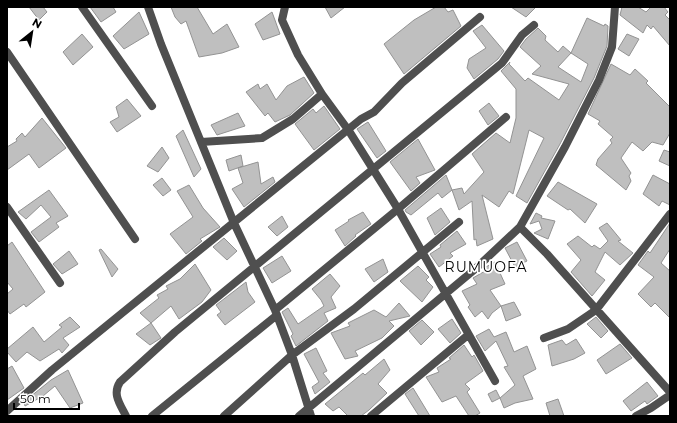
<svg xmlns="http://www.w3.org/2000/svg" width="677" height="423" font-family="Montserrat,sans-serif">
<rect width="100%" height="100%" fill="#fff"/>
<path fill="#bfbfbf" stroke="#939393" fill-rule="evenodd" d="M29 7H43L47 12 39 20Z
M90 7H113L116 12 101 22Z
M171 7H197L213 34 227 24 239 47 222 53 199 57 186 21 181 24 175 17Z
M325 7H345L331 18Z
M436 7H444L448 12 453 10 461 26 404 74 384 44 414 20Z
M511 7H536L526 17Z
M622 7H638L646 12 651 7H664L668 12 665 15 670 20V46L653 26 651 29 647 25 643 33 620 15Z
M139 12 149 34 124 49 113 36Z
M272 12 280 34 263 40 255 24Z
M587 18 604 26 605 24 608 26 607 46 594 78 560 144 527 203 516 196 544 138 529 130 513 194 509 191 499 207 482 195 493 239 477 246 476 239 474 240 472 201 459 210 452 190 462 188 464 194 484 172 472 154 496 133 510 143 516 118V89L501 71 510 62 509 64 525 81 528 78 559 100 569 84 532 74 541 66 520 47 526 39 538 28 546 36 545 40 558 52 563 46 571 53ZM571 53 588 64 581 82 558 67Z
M482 25 504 51 498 59 474 79 467 68 469 59 486 48 473 31Z
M82 34 93 47 73 65 63 52Z
M627 34 639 39 629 56 618 49Z
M611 64 630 75 635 69 648 81 646 83 670 107V133L663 145 652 142 643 151 632 142 621 158 631 173 629 176 631 181 626 190 596 165 598 159 612 143 610 140 613 137 598 124 600 121 588 114Z
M304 77 314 93 290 115 275 122 268 113 265 116 246 92 258 84 260 89 267 84 276 100 287 86Z
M127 99 141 116 117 132 110 122 119 117 116 107Z
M489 103 499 116 488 125 479 111Z
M324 106 340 129 314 150 295 124 313 109 316 113Z
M238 113 245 126 217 135 211 125Z
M42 118 66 148 39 168 29 154 7 170V147L17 141 16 139 22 133 25 137Z
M368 122 386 151 377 158 357 129Z
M183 130 201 169 194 177 176 136Z
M418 139 435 170 416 177 420 183 411 191 390 162Z
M162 147 169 158 158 172 147 166Z
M664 150 670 152V166L659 161Z
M241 155 243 166 229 171 226 160Z
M258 162 261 184 273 177 275 182 244 207 232 189 243 183 238 168Z
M446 175 452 190 442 198 438 193 411 215 406 212 405 210Z
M653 175 670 184V205L662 201 659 206 643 194Z
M162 178 171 190 163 196 153 185Z
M558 182 597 204 585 223 570 209 568 210 547 196Z
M189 185 203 208 220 227 200 239 202 241 186 254 170 234 193 217 177 191Z
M49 190 68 216 56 223 59 227 39 242 31 232 51 217 41 205 26 219 18 212Z
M441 208 450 222 435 235 427 218Z
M363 212 371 224 355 235 356 236 345 246 335 230 349 221 348 220Z
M536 213 542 216 541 218 555 221 548 239 534 233 542 229 539 221 530 224Z
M282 216 288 227 277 236 268 227Z
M607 223 621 240 618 241 633 253 620 265 605 252 595 272 605 280 592 296 571 272 581 260 567 244 578 236 592 247 594 245 600 249 608 241 599 228Z
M670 223V249L661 263 670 271V318L655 303 651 307 638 294 654 277 638 265 648 251 650 253Z
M457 231 466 244 450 253 453 256 439 267 430 254 441 247 440 245Z
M224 238 237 251 227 260 213 247Z
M12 242 45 292 26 307 24 304 10 314 7 310V294L13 289 7 282V246Z
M517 242 527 261 515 267 505 248Z
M101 249 118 269 112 277 99 250Z
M69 251 78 264 62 274 53 264Z
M282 256 291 271 272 283 263 268Z
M383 259 388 272 374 282 365 269Z
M495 262 505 284 490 290 501 306 492 313 488 319 482 311 475 317 468 307 470 305 462 291 477 284 473 278 485 271 484 268Z
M195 264 211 290 202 302 179 319 171 306 151 323 140 313 159 298 157 295 168 289 166 286 180 279Z
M418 266 429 277 426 280 433 287 422 302 400 281Z
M330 274 340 286 331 297 336 308 324 313 328 321 296 346 291 336 293 334 282 312 288 308 298 324 324 306 321 300 312 289Z
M246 282 248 292 255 302 225 325 217 315 221 312 216 305Z
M514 302 521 315 506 321 501 306Z
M399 303 410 316 389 321 394 326 382 338 355 351 358 356 345 359 331 333 350 326 348 323 374 310 386 317Z
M70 317 80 327 63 338 69 345 62 353 59 349 40 361 27 352 16 362 7 352V349L33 327 44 342 62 327 59 325Z
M596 317 608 331 601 338 587 324Z
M452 319 461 333 450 343 438 329Z
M422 320 434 332 421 345 409 331Z
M151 323 161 338 150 345 136 334Z
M489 329 494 337 506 332 514 352 527 346 536 369 523 376 533 399 515 403 504 408 500 398 515 385 504 367 508 366 496 341 485 351 476 336Z
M576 339 585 353 574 359 552 366 548 345 562 340 566 345Z
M620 344 632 358 606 374 597 360Z
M464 345 472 357 474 355 483 371 465 384 470 389 467 392 480 413 475 416H469L456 396 442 402 426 377 439 372 437 368 451 359 449 358Z
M316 348 327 371 323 373 330 382 315 394 312 387 319 382 304 354Z
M384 359 390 370 378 384 387 393 369 410 361 416H348L339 407 333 411 325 404 363 373 365 375Z
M12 366 24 388 7 400V369Z
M68 370 83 403 70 408 55 386 43 396 25 406 24 403 30 397 51 380Z
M647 382 658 396 647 404 645 401 631 411 623 401Z
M413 388 430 416H419L405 394Z
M496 390 500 398 492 402 488 394Z
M558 399 564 416H550L546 403Z"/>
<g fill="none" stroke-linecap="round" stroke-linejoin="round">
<path stroke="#4f4f4f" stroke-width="8" d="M82 7 152 106
M148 7 161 44 234 223 275 310 292 355 311 416
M285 7 282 20 298 55 322 94 349 131 398 209 495 381
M7 52 135 239
M201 142 262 138 293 119 322 94
M7 207 60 283
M520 227 547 254 670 392
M275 310 398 209 506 117
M544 338 568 329 596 310 670 214
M7 411 52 370 361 119 374 112 402 83 480 17
M126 416C120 404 112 394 120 382L175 332 502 63 522 35 534 25
M152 416 277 315
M224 416 292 355 354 309 459 222
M299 416 474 270 520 227 565 147 599 80 612 47 615 7
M371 416 468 335
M636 416 651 408 670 395"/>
</g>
<g text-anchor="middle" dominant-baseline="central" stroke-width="3.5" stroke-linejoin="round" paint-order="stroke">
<g font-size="14" letter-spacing="1" fill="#000" stroke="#fff">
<text x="486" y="267">RUMUOFA</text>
</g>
</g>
<rect width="677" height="423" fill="none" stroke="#000000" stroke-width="16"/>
<g transform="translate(32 32) rotate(30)" stroke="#ffffff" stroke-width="3" paint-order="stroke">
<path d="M0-3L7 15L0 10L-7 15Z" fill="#000000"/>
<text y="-6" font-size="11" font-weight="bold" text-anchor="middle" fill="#000000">N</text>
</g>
<path d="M14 403v6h65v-6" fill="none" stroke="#000000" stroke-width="2"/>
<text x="20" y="403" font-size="12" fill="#000000" stroke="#ffffff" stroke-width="3" paint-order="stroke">50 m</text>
</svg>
